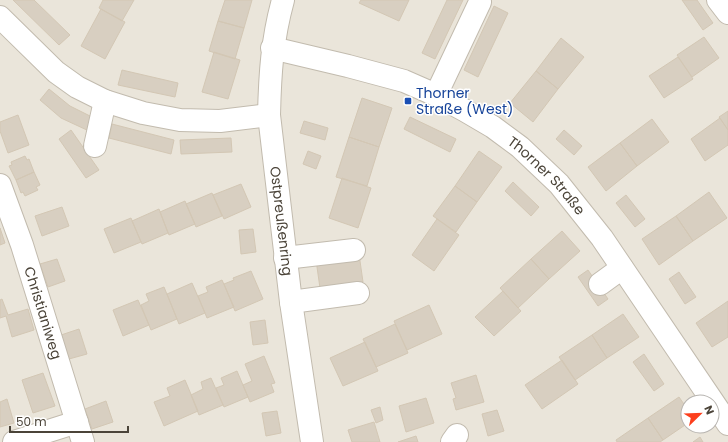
<svg xmlns="http://www.w3.org/2000/svg" width="728" height="442" font-family="Poppins,sans-serif">
<rect width="100%" height="100%" fill="#f6f3ec"/>
<path fill="#eae5da" fill-rule="evenodd" d="M0 0H728V442H0ZM688 402H712V426H688Z"/>
<path fill="#d8cfc1" stroke="#d3c7b4" d="M13 0H34L70 35 59 45Z
M103 0H134L122 21 99 8Z
M225 0H252L244 28 218 21Z
M361 0H409L399 21 359 3Z
M447 0H463L435 59 422 53Z
M682 0H697L713 23 703 30Z
M494 6 508 13 478 77 464 70Z
M101 9 125 22 105 59 81 46Z
M218 21 244 28 235 59 209 51Z
M704 37 719 58 692 77 677 55Z
M561 38 584 57 558 89 536 71Z
M214 52 240 60 228 99 202 92Z
M678 57 693 79 664 98 649 76Z
M122 70 178 83 175 97 118 85Z
M536 71 558 89 533 122 510 103Z
M49 89 70 106 94 118 89 131 61 118 40 100Z
M362 98 392 108 379 147 349 137Z
M728 111V130L719 117Z
M18 115 29 145 8 153 0 131V122Z
M410 117 456 139 450 152 404 129Z
M720 118 728 130V145L705 161 691 139Z
M652 119 669 142 637 166 620 143Z
M304 121 328 128 325 140 300 133Z
M112 124 174 140 171 154 109 138Z
M71 130 99 170 86 178 59 139Z
M564 130 582 146 574 155 556 139Z
M349 137 379 147 367 186 336 177Z
M231 138 232 152 181 154 180 140Z
M620 143 637 166 606 191 588 167Z
M308 151 321 156 316 169 303 164Z
M479 151 502 167 477 202 455 186Z
M25 156 27 160 29 159 34 172 16 180 9 166 12 165 11 162Z
M34 172 40 185 36 187 38 190 25 196 23 192 21 193 16 180Z
M342 178 371 188 358 228 329 218Z
M513 182 539 207 531 216 505 191Z
M241 184 251 207 224 219 213 195Z
M455 186 477 202 456 232 433 216Z
M709 192 727 218 693 241 676 216Z
M212 193 222 216 196 227 186 204Z
M626 195 645 219 635 227 616 203Z
M185 201 195 224 169 235 160 212Z
M62 207 69 226 42 236 35 216Z
M159 209 168 233 142 244 132 221Z
M676 216 693 241 659 265 642 239Z
M131 218 141 242 114 253 104 229Z
M437 219 459 235 434 271 412 255Z
M0 228 5 243 0 245Z
M253 229 256 252 241 254 239 230Z
M562 231 580 251 549 279 531 259Z
M359 254 363 282 320 288 316 260Z
M57 259 65 281 48 287 40 264Z
M531 259 549 279 518 308 500 288Z
M588 270 608 299 598 306 578 277Z
M251 271 263 299 235 311 224 284 234 280 233 278Z
M679 272 696 297 685 304 669 279Z
M222 280 234 307 207 318 198 296 208 292 206 287Z
M192 283 205 313 179 324 167 294Z
M164 287 177 319 151 330 141 305 149 301 146 294Z
M503 291 521 311 494 336 475 317Z
M2 299 8 315 28 309 34 330 12 337 6 316 0 318V300Z
M138 300 149 325 123 336 113 310Z
M728 301V337L712 347 696 323Z
M429 305 442 334 407 350 394 321Z
M623 314 639 337 607 358 592 335Z
M265 320 268 343 253 345 250 322Z
M395 324 408 353 376 367 363 339Z
M79 329 87 354 69 359 61 335Z
M592 335 607 358 575 380 559 357Z
M365 342 378 371 343 386 330 358Z
M644 354 664 384 654 391 633 362Z
M264 356 275 383 271 384 274 392 250 402 243 385 252 381 245 364Z
M562 360 578 384 542 409 525 385Z
M237 371 248 397 224 407 216 388 224 385 221 378Z
M43 373 55 406 33 413 22 380Z
M476 375 484 402 456 410 453 399 456 398 451 383Z
M211 378 223 405 199 415 191 395 203 389 201 382Z
M185 380 198 411 164 426 154 402 170 396 167 388Z
M679 397 688 410V423L663 440 648 418Z
M426 398 434 423 406 432 399 406Z
M7 399 14 423 0 427V402Z
M106 401 113 422 92 429 85 409Z
M380 407 383 420 376 423 371 410Z
M497 410 504 431 488 436 482 414Z
M277 411 281 433 266 436 262 413Z
M648 418 663 440 660 442H617L616 440Z
M374 422 380 442H352L348 430Z
M416 436 418 442H398Z
M700 437 703 442H693Z"/>
<g fill="none" stroke-linecap="round" stroke-linejoin="round">
<g stroke="#c2bbae" stroke-width="24">
<g id="minor">
<path id="s1" d="M283 0C272 40 270 74 269 115L291 302 312 442"/>
<path d="M718 0 728 13"/>
<path d="M0 17 56 72 77 87 105 101 143 113 180 120 220 121 269 115"/>
<path id="s2" d="M272 48 348 66 404 81 436 95 464 110 493 127 520 147 559 184 602 238 728 424"/>
<path d="M436 95 480 2"/>
<path d="M95 146 105 101"/>
<path id="s3" d="M0 185 22 245 83 442"/>
<path d="M285 258 354 250"/>
<path d="M600 284 622 268"/>
<path d="M291 302 358 293"/>
<path d="M14 442 77 422"/>
<path d="M452 442 457 435"/>
</g>
</g>
<use href="#minor" stroke="#fff" stroke-width="22"/>
</g>
<rect fill="#1a4fb4" stroke="#fff" stroke-width="1.5" x="404" y="97" width="8" height="8" rx="2"/>
<g text-anchor="middle" dominant-baseline="central" stroke-width="3" stroke-linejoin="round" paint-order="stroke">
<g font-size="14" fill="#164399" stroke="#fff" text-anchor="start">
<text x="416" y="93">Thorner<tspan x="416" dy="16">Straße (West)</tspan></text>
</g>
<g font-size="14" fill="#4b4439" stroke="#fff">
<text stroke="none"><textPath href="#s2" startOffset="309">Thorner Straße</textPath></text>
<text stroke="none"><textPath href="#s1" startOffset="223">Ostpreußenring</textPath></text>
<text stroke="none"><textPath href="#s3" startOffset="135">Christianiweg</textPath></text>
</g>
</g>
<g transform="translate(700 414) rotate(67)"><circle r="19" fill="#ffffff" stroke="#b7b4b0"/>
<path d="M0-3L7 15L0 10L-7 15Z" fill="#fc3f1d"/>
<text y="-6" font-size="11" font-weight="bold" text-anchor="middle" fill="#4b4439">N</text>
</g>
<path d="M10 426v6h118v-6" fill="none" stroke="#4b4439" stroke-width="2"/>
<text x="16" y="426" font-size="12" fill="#4b4439" stroke="#ffffff" stroke-width="3" paint-order="stroke">50 m</text>
</svg>
